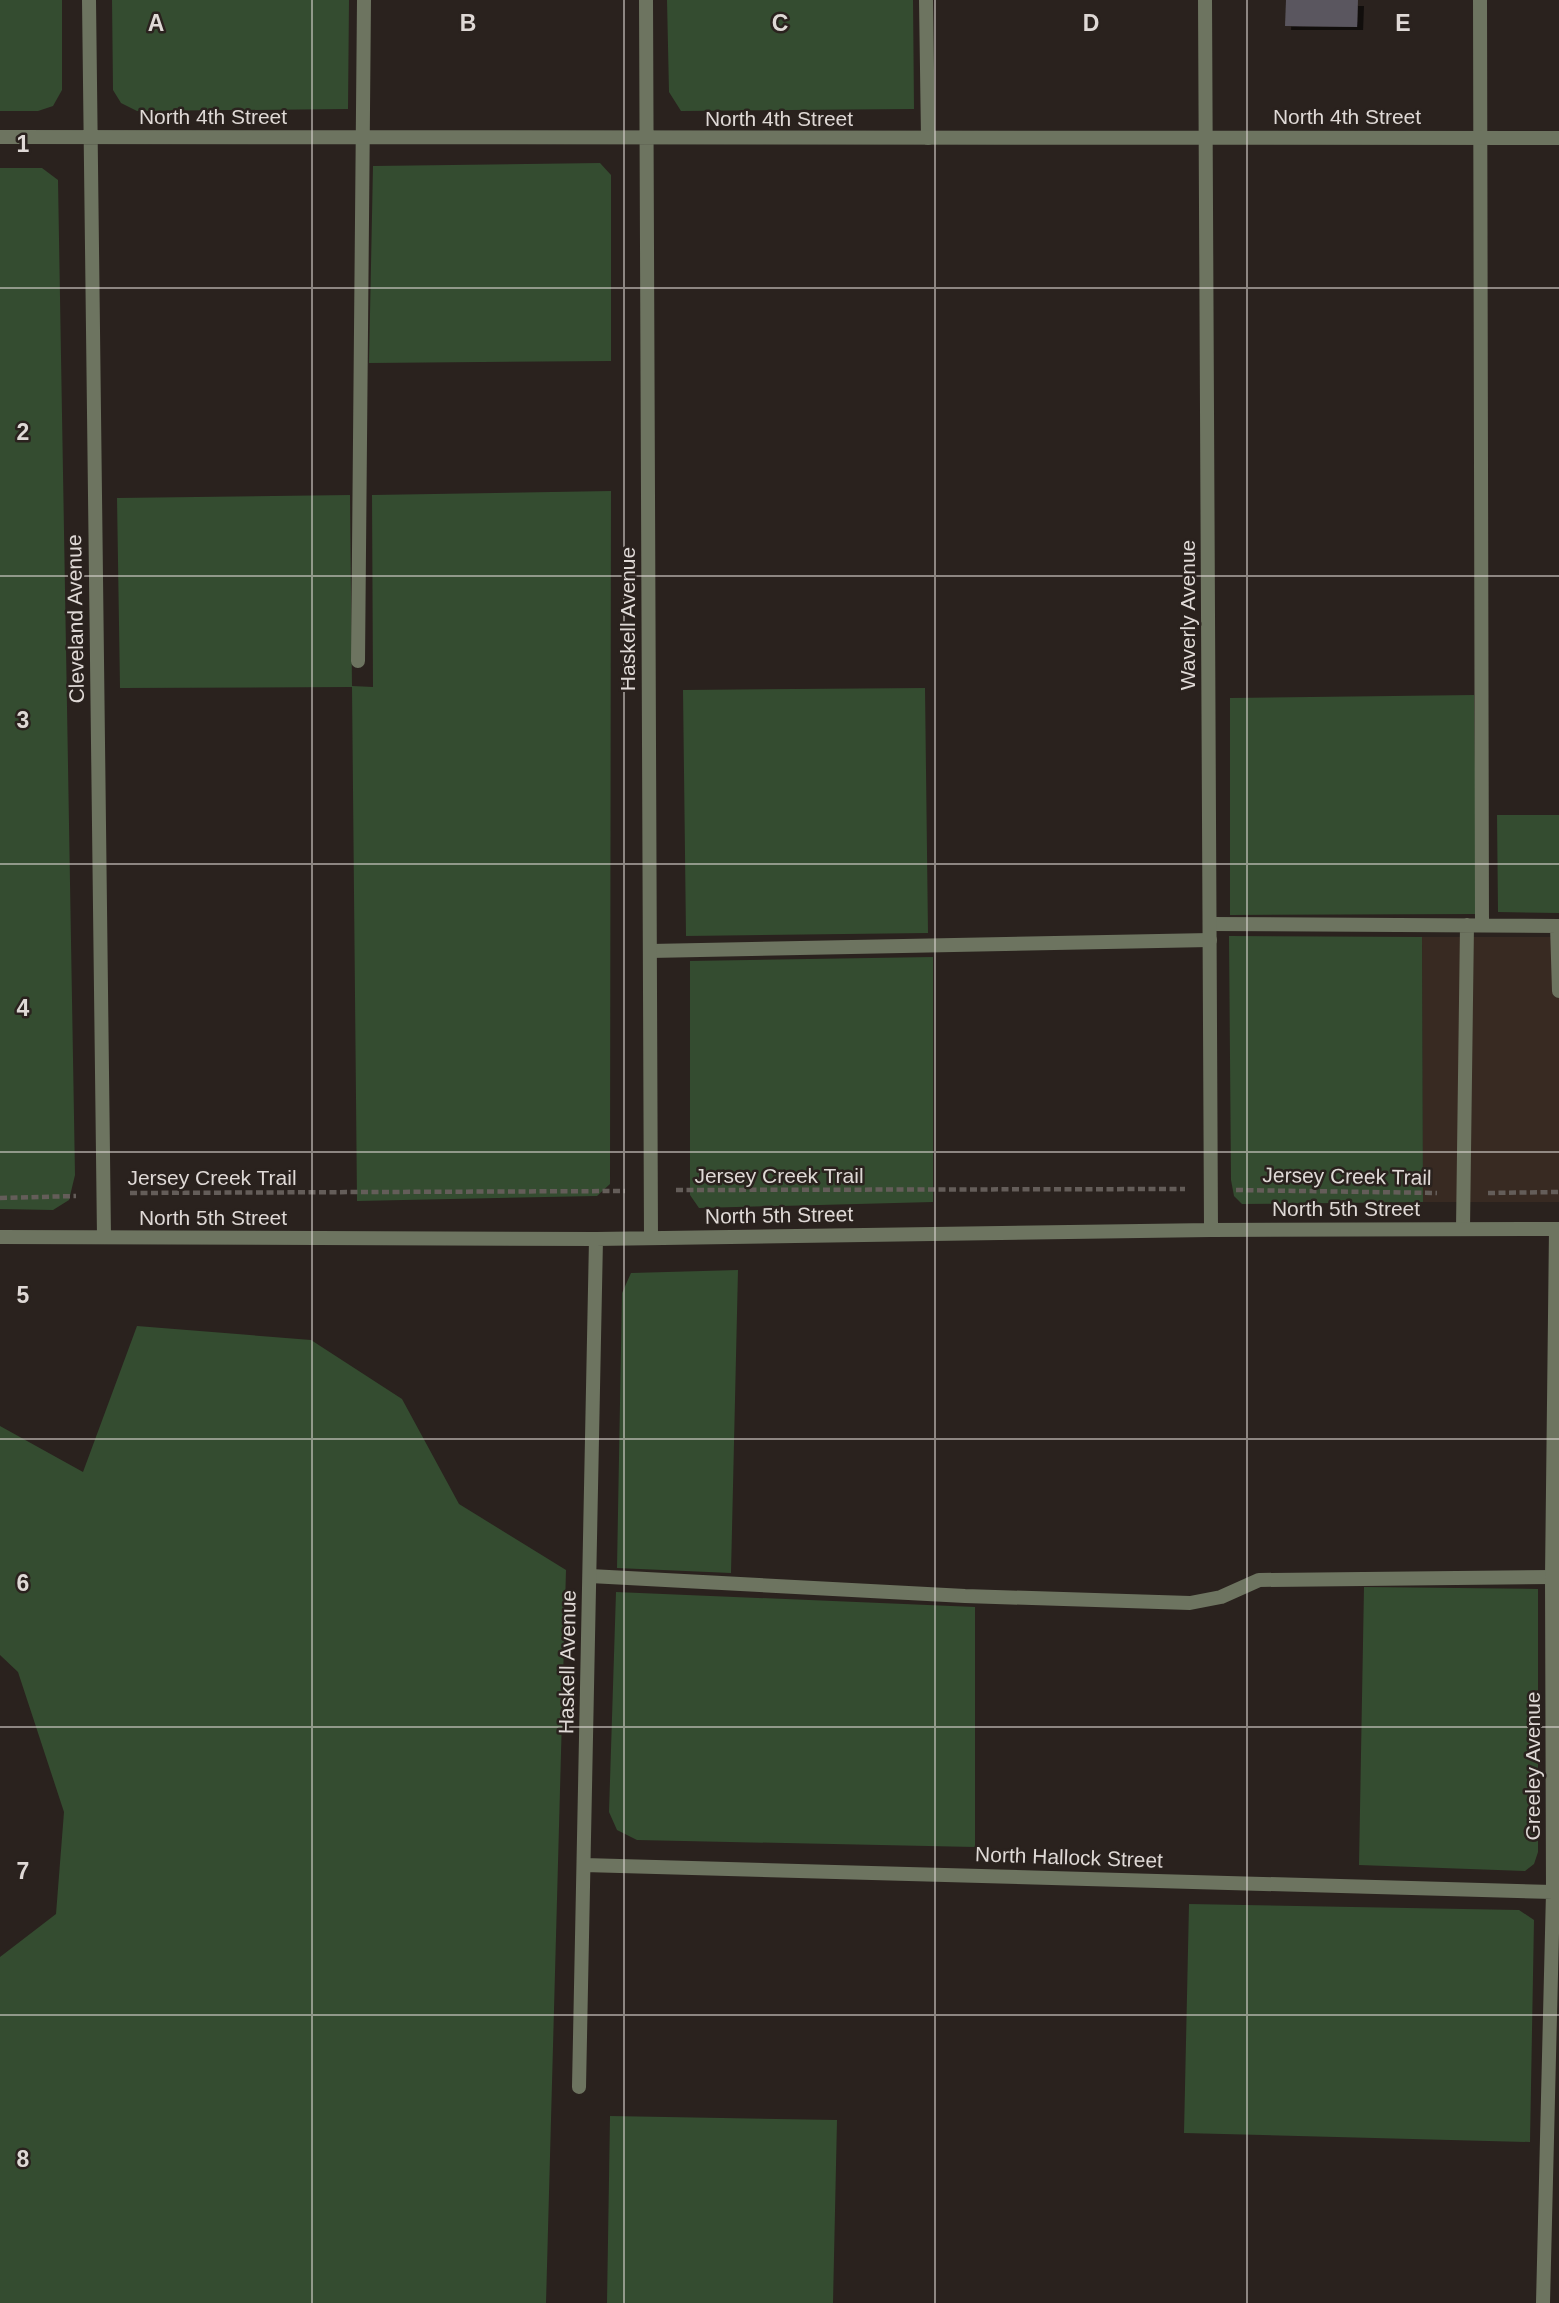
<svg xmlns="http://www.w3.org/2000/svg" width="1559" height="2303" font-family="Arial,sans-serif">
<defs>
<filter id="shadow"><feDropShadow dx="6" dy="6" stdDeviation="0" flood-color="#0009"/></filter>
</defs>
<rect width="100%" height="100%" fill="#2a221e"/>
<path fill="#382a22" d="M1422 937H1559V1202H1423Z"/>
<path fill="#344c30" d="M0 0H62V90L53 106 38 111H0Z
M112 0H349L348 109 137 111 121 103 113 90Z
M667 0H913L914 109 681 111 669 92Z
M600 163 611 175V361L369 363 373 166Z
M0 168H42L58 180 75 1175 69 1200 53 1210 0 1209Z
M611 491 610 1184 597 1196 357 1201 352 687 120 688 117 498 350 495 352 686 373 687 372 495Z
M925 688 928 933 686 936 683 690Z
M1474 695 1477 914 1230 915V698Z
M1497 815H1559V913L1498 912Z
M1229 936 1422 937 1423 1202 1242 1204 1234 1196 1231 1180Z
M933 957V1202L699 1208 690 1195V961Z
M738 1270 731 1573 617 1568 622 1293 631 1273Z
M137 1326 311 1340 402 1399 459 1504 566 1570 546 2303H0V1957L56 1914 64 1812 18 1672 0 1655V1426L83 1472Z
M1364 1587 1538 1589V1852L1534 1864 1525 1871 1359 1865Z
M616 1592 975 1607V1847L637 1840 617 1830 609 1812Z
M1189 1904 1519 1910 1534 1920 1530 2142 1184 2133Z
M610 2116 837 2120 833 2303H607Z"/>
<path fill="#5a565e" filter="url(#shadow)" d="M1286 0H1358L1357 27 1285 26Z"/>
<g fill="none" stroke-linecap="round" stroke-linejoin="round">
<path stroke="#645d59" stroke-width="4.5" stroke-dasharray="7 3.5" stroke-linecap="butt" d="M676 1190 1185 1189
M1236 1190 1437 1193
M130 1193 625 1191
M1488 1193 1559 1192
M0 1198 76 1196"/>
<path stroke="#6d7460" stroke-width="14" d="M926 0 928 138
M1480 0 1482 925
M358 661 364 0
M1210 924 1559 926
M1557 926 1559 991
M650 951 1210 940
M1463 1229 1467 925
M590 1576 965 1596 1190 1603 1221 1597 1259 1580 1552 1577"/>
<path stroke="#6d7460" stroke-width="14" d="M89 0 104 1237
M646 0 651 1238
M1205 0 1211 1230
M0 137 1559 138
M0 1237 596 1239 1211 1230 1559 1229
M584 1865 1553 1892
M579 2087 596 1239
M1543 2303 1553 1892 1552 1577 1556 1229"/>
</g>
<path fill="none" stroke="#dfd9d6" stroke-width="2" stroke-opacity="0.55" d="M312 0V2303M624 0V2303M935 0V2303M1247 0V2303M0 288H1559M0 576H1559M0 864H1559M0 1152H1559M0 1439H1559M0 1727H1559M0 2015H1559"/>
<g text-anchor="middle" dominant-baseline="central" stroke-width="5" stroke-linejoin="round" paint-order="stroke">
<g font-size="21" fill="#dfd9d6" stroke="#2a221e">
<text x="213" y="116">North 4th Street</text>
<text x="1347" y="116">North 4th Street</text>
<text x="779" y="118">North 4th Street</text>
<text transform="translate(1187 615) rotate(-90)">Waverly Avenue</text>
<text transform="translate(75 619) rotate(-91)">Cleveland Avenue</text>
<text transform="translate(627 619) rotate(-90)">Haskell Avenue</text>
<text x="779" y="1175">Jersey Creek Trail</text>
<text transform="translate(1347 1176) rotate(1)">Jersey Creek Trail</text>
<text x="212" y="1177">Jersey Creek Trail</text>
<text x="1346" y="1208">North 5th Street</text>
<text transform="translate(779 1215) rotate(-1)">North 5th Street</text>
<text x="213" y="1217">North 5th Street</text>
<text transform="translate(567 1662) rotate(-89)">Haskell Avenue</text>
<text transform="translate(1532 1766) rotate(-90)">Greeley Avenue</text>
<text transform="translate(1069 1857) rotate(2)">North Hallock Street</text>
</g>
</g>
<g font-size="23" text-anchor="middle" font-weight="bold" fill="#dfd9d6" stroke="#2a221e" stroke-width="5" stroke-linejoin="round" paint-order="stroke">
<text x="156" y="31">A</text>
<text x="468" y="31">B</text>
<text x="780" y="31">C</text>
<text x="1091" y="31">D</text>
<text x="1403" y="31">E</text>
<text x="23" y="152">1</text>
<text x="23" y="440">2</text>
<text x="23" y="728">3</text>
<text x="23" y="1016">4</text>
<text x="23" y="1303">5</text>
<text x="23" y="1591">6</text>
<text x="23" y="1879">7</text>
<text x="23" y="2167">8</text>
</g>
</svg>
